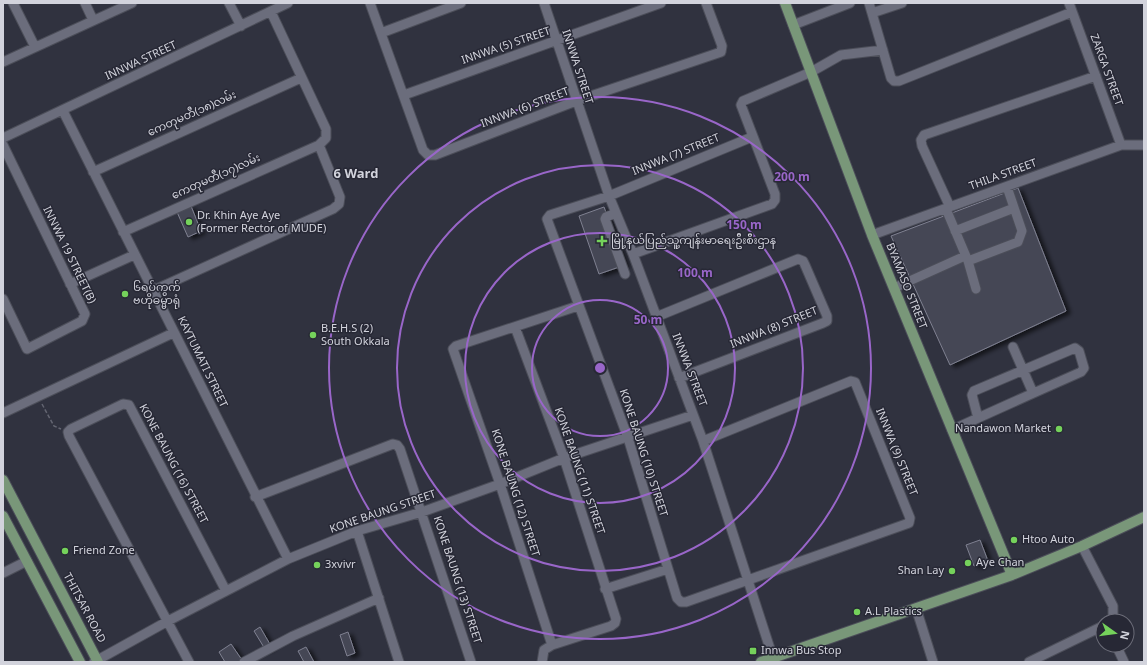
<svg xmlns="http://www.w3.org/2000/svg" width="1147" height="665" font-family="Georgia,'Noto Sans Myanmar',serif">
<defs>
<filter id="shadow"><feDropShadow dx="4.5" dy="2.5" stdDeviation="2" flood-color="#0009"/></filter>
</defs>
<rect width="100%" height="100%" fill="#30323f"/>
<path fill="#454654" stroke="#7f8191" filter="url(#shadow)" d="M1018 188 1066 311 950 365 891 236Z
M191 206 201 231 188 237 177 212Z
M604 207 625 265 599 274 579 216Z
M980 540 988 561 974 566 966 545Z
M260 627 271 646 265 649 254 631Z
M348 632 355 653 347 656 340 635Z
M231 644 242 660 239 662H225L219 652Z
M306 647 314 662H304L298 651Z"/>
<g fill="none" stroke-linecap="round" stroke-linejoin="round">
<g stroke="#4c4e59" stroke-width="11">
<path id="minor" d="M13 3 35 47
M85 3 93 20
M229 3 241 26
M370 3 423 150 428 155H435L576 101 721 52 722 46 706 3
M544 3 609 196 633 254 703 441 773 658
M869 3 891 78 894 81H899L1072 12
M1069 3 1121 145
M872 13 902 3
M793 25 850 3
M381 33 461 3
M3 62 132 3
M404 95 661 3
M63 111 288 559
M3 138 288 3
M3 145 85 314 82 321 27 349 3 299
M93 172 301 78
M950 207 922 146 921 140 924 135 1096 76
M946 209 968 261 1018 242 1022 231 1007 187
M616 213 606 217 605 219 625 274
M955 231 1014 208
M123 232 319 145
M872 235 1121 145H1144
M633 254 772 204 775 200V194L741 105 743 101 811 72 841 55 883 50
M968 261 976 289
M70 284 134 255
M894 288 965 256
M152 291 333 209 339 204 340 197 319 145 326 138V129L271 12
M656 317 798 259 803 261 805 265 827 316V321L823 323 679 378
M515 327 564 458 616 619 615 623 611 626 552 645 544 650 542 662
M1013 347 1033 393
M3 413 173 333
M952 430C995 410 1038 391 1081 372L1084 368 1079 351 1075 348 974 391 972 395 978 418
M703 441 851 381 855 382 910 518 909 523 686 602H681L677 598 628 438 547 219 550 215 609 196 752 137
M255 497 393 444 397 445 400 449 471 662
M357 531 399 662
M1082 546 1113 606V616L1109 621
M3 573 27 561
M605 589 668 569
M916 608 933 662
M552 645 500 484 453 349 456 346 578 306
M1116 645 1124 662
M94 662 168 621 288 559 357 531 422 512 500 484 564 458 693 415
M189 662 69 436 68 432 71 429 123 404 129 405 226 591
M244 662 293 636 379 598
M1029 662 1103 626"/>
</g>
<g stroke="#4c4e59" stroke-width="12">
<path id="major" d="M785 3 872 235 1012 575
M3 480 98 662
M3 516 80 662
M761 662 1012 575 1082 546 1144 517"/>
</g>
<path stroke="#636571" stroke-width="1.5" stroke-dasharray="4 2" stroke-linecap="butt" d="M42 404 54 426 61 429"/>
<use href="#minor" stroke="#6b6d7c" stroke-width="9"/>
<use href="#major" stroke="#799779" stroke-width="10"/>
</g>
<g fill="none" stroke="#9966c9" stroke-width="2">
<circle cx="600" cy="368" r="68"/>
<circle cx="600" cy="368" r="135"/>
<circle cx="600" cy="368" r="203"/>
<circle cx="600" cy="368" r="271"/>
</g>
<g fill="#75d25b" stroke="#272835" stroke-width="1.5">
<circle cx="189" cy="222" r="4"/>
<path d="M600 235h4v4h4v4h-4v4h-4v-4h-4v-4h4z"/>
<circle cx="125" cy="294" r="4"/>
<circle cx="313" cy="335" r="4"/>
<circle cx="1059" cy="429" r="4"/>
<circle cx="1014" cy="540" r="4"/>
<circle cx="65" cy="551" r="4"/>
<circle cx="968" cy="563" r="4"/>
<circle cx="317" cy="565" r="4"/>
<circle cx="952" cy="571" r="4"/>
<circle cx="857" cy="612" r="4"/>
<rect x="749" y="647" width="8" height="8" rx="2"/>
</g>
<g text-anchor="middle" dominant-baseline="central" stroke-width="3" stroke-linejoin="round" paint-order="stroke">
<g font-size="11" fill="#d2d3dc" stroke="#272835">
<text transform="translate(506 46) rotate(-19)">INNWA (5) STREET</text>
<text transform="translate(141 61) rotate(-25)">INNWA STREET</text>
<text transform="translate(577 67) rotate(72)">INNWA STREET</text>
<text transform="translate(1106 70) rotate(70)">ZARGA STREET</text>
<text transform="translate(525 108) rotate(-21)">INNWA (6) STREET</text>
<text transform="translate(192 114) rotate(-24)">ကေတုမတီ(၁၈)လမ်း</text>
<text transform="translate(676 155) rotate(-22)">INNWA (7) STREET</text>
<text transform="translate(1003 175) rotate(-20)">THILA STREET</text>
<text transform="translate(216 177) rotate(-24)">ကေတုမတီ(၁၇)လမ်း</text>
<text transform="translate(69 255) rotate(64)">INNWA 19 STREET(B)</text>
<text transform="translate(906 286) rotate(68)">BYAMASO STREET</text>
<text transform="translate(774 328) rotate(-22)">INNWA (8) STREET</text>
<text transform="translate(202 362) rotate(64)">KAYTUMATI STREET</text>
<text transform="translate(689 370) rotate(69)">INNWA STREET</text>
<text transform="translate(896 452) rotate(68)">INNWA (9) STREET</text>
<text transform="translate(643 453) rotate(72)">KONE BAUNG (10) STREET</text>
<text transform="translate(173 464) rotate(62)">KONE BAUNG (16) STREET</text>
<text transform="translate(579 471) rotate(71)">KONE BAUNG (11) STREET</text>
<text transform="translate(515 493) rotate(72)">KONE BAUNG (12) STREET</text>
<text transform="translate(383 512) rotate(-19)">KONE BAUNG STREET</text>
<text transform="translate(457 580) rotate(72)">KONE BAUNG (13) STREET</text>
<text transform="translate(84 608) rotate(62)">THITSAR ROAD</text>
</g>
<g font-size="11" fill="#d2d3dc" stroke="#272835" text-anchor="start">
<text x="197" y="216">Dr. Khin Aye Aye<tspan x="197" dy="13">(Former Rector of MUDE)</tspan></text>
<text x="611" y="241">မြို့နယ်ပြည်သူ့ကျန်းမာရေးဦးစီးဌာန</text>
<text x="133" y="288">၆ရပ်ကွက်<tspan x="133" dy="13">ဗဟိုဓမ္မာရုံ</tspan></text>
<text x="321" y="329">B.E.H.S (2)<tspan x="321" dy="13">South Okkala</tspan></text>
<text x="1051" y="429" text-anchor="end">Nandawon Market</text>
<text x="1022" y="540">Htoo Auto</text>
<text x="73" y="551">Friend Zone</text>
<text x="976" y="563">Aye Chan</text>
<text x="325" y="565">3xvivr</text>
<text x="944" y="571" text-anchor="end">Shan Lay</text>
<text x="865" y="612">A.L Plastics</text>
<text x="761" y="651">Innwa Bus Stop</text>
</g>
<g font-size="13" font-weight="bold" fill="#d2d3dc" stroke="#272835">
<text x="356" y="175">6 Ward</text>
</g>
</g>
<circle cx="600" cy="368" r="6" fill="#9966c9" stroke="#272835" stroke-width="2"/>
<g font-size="12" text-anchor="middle" font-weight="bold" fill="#9966c9" stroke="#272835" stroke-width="3" stroke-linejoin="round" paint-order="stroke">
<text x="792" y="181">200 m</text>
<text x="744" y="229">150 m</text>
<text x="695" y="277">100 m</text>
<text x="648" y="324">50 m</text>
</g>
<rect width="1147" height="665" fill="none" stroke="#d2d3dc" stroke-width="8"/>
<g transform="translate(1115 633) rotate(104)"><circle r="19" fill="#272835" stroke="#6b6c78"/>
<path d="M0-3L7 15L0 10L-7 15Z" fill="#75d25b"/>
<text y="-6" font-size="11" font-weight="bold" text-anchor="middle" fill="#d2d3dc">N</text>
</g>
</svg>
